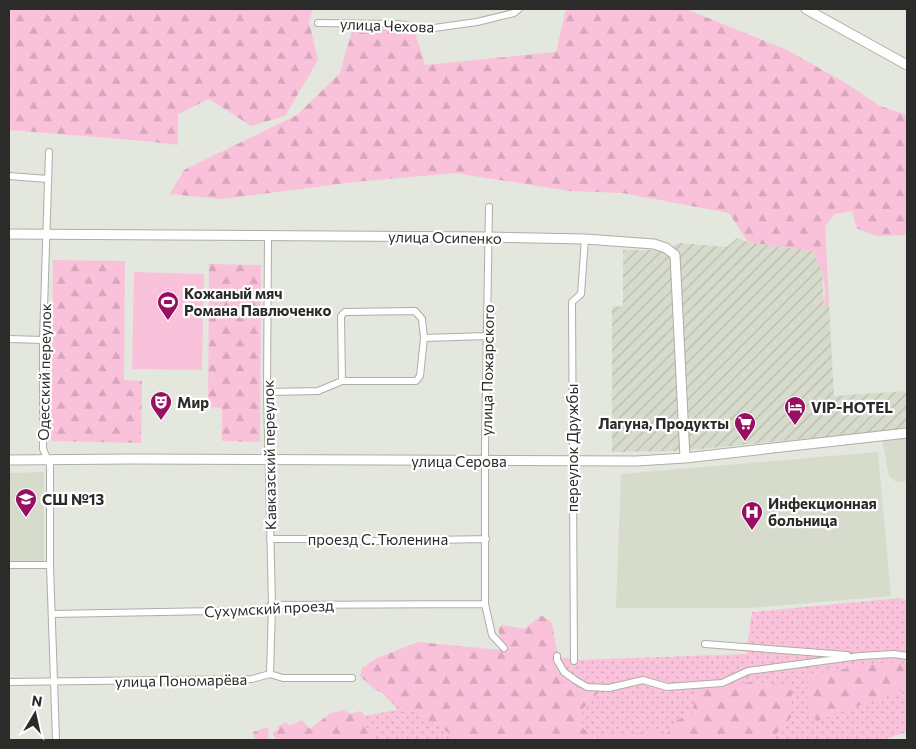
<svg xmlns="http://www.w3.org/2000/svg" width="916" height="749" font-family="Commissioner,sans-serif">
<defs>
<pattern id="industrial-furrows" width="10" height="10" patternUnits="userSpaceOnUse" patternTransform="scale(1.25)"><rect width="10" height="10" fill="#d6dbcc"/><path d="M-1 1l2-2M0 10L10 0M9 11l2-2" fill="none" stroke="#b8bcaf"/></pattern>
<pattern id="grass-dots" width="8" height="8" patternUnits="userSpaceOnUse" patternTransform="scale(1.25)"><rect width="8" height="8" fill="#fac1da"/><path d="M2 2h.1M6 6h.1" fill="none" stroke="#d6a6bb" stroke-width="1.8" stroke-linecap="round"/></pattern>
<pattern id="forest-firs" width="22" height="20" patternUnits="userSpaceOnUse" patternTransform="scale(1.25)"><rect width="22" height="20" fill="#fac1da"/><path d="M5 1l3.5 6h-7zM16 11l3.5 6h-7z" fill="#d6a6bb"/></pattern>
</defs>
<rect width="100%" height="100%" fill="#e4e7de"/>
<path fill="#d6dbcc" d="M907 437V481L896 482 889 476 882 439Z
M878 452 891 596 749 608H616L621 474Z
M44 472V562H9V473Z"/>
<path fill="url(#industrial-furrows)" d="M737 238 748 242 813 251 822 270 824 307 829 304 834 396 907 391V429L680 451 612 452V307L623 306V250H664L679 243 727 247Z"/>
<path fill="url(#grass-dots)" d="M901 598 907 601V732L883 740H307L368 715 398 710 366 673 416 648 515 650 578 660 746 654 752 612Z"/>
<path fill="url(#forest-firs)" d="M9 9H313L309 22 318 60 285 116 251 126 209 99 178 114V145L145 141 9 130Z
M566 9H686L787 50 844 82 880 106 904 114 907 116V235L876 236 856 228 852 211 835 214 825 226 829 304 824 308 825 289 822 270 813 251 748 242 729 213 622 193 569 191 455 173 355 182 222 199 170 194 184 170 297 115 340 73 353 27 415 32 425 65 556 52Z
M53 260 125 261 124 380 142 381 141 443 51 441Z
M209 264 261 265 260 442 222 441V408L208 407Z
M541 615 552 623 563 685 599 692 583 708 582 727 593 738 654 732 666 735 677 720 692 714 697 688 750 682 792 685 791 717 771 740H452L451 734 373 688 360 676 362 668 375 659 418 642 501 650 509 647 501 643 498 628 502 625 525 629Z
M888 662 907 664V688L817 721 808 712 807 675Z
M344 710C349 714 353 714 359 711L363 713 366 723 365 728H373L375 736 368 740H277L273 735V732L278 730V726L286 722 289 726 302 720 310 729 331 713Z
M267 727 269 730 268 740H255L253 732Z"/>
<path fill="#fac1da" d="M134 272 204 274 202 370 132 369Z"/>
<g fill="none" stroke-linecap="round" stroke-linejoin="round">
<g stroke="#acafa6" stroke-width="8">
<path id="street" d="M318 23 398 24 427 29 477 22 514 13 519 9
M49 152 43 340V449L50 465V565L56 740
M9 176 48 179
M489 207 485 447V604L492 635 504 648
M268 235 267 392 272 605 270 674
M9 339 43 340
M342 381 341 316 345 312 415 311 422 319 424 338
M267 392 318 391 342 381H416L420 376 424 338 487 336
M270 539H318L327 542 486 539
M9 565H50
M52 614 264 610 272 605 485 604
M705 644 847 655
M557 656V660L564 672 575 680 587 687 609 688 643 680 667 687 722 683 748 671 860 656 894 654 907 656
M574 661 572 302 581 294 585 239
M9 682 252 679 270 674 283 678H352"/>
</g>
<g stroke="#acafa6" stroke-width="11">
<path id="secondary" d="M806 9 907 65
M9 234 490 237 585 239 654 244 666 248 675 255 685 458
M9 460 132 459 636 461 685 458 907 433"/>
</g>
<use href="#street" stroke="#fff" stroke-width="6"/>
<use href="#secondary" stroke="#fff" stroke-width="9"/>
</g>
<defs>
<g id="stadium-pin" transform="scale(1.125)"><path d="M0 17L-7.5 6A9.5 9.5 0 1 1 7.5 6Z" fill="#980e62" stroke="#fff"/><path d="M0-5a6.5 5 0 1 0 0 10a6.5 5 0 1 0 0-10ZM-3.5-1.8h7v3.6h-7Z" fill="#fff"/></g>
<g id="theatre-pin" transform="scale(1.125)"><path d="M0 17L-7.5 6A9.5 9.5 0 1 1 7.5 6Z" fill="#980e62" stroke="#fff"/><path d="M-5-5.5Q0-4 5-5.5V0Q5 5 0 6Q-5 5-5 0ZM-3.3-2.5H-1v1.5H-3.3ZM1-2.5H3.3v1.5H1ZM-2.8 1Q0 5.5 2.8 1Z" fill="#fff"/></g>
<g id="hotel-pin" transform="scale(1.125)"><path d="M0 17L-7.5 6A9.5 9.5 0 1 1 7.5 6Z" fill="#980e62" stroke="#fff"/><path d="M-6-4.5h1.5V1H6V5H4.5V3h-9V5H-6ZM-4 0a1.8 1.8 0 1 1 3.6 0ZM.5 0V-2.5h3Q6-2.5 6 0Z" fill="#fff"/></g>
<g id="supermarket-pin" transform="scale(1.125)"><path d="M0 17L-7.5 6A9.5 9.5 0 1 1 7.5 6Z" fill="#980e62" stroke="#fff"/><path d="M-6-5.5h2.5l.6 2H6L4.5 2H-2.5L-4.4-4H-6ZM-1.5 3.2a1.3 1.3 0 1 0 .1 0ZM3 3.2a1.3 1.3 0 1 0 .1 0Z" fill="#fff"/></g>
<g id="school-pin" transform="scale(1.125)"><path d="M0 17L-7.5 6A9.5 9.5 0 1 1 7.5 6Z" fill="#980e62" stroke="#fff"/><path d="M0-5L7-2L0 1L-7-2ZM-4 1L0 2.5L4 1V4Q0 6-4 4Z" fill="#fff"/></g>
<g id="hospital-pin" transform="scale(1.125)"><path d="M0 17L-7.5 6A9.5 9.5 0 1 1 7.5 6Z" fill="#980e62" stroke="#fff"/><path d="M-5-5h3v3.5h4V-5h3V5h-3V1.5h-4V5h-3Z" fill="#fff"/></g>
</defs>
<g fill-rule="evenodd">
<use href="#stadium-pin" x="168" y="302"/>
<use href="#theatre-pin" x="161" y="402"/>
<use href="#hotel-pin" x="795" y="407"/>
<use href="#supermarket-pin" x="745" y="423"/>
<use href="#school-pin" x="26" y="499"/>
<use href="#hospital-pin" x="752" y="512"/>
</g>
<g text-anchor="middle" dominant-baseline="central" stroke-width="4.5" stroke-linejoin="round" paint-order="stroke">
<g font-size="15" fill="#2b2c29" stroke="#fff">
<text transform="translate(387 25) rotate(2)">улица Чехова</text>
<text transform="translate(445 237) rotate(1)">улица Осипенко</text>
<text transform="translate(487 370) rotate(-89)">улица Пожарского</text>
<text transform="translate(44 372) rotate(-89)">Одесский переулок</text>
<text transform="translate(572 448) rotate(-90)">переулок Дружбы</text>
<text transform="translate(269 455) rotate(-91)">Кавказский переулок</text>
<text x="459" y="461">улица Серова</text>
<text x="378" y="539">проезд С. Тюленина</text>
<text transform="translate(269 608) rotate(-3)">Сухумский проезд</text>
<text transform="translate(181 680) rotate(-1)">улица Пономарёва</text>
</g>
<g font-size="15" font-weight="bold" fill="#2b2c29" stroke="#fff" text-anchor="start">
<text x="184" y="293">Кожаный мяч<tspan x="184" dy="17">Романа Павлюченко</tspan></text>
<text x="177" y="402">Мир</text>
<text x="811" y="407">VIP-HOTEL</text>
<text x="729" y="423" text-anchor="end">Лагуна, Продукты</text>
<text x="42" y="499">СШ №13</text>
<text x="768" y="503">Инфекционная<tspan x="768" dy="17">больница</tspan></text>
</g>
</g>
<rect width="916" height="749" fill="none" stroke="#2b2c29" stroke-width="20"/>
<g transform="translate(35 714) rotate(9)" stroke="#ffffff" stroke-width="4" paint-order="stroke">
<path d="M0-4L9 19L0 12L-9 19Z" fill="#2b2c29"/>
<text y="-8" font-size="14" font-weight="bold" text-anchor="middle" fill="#2b2c29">N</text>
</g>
</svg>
